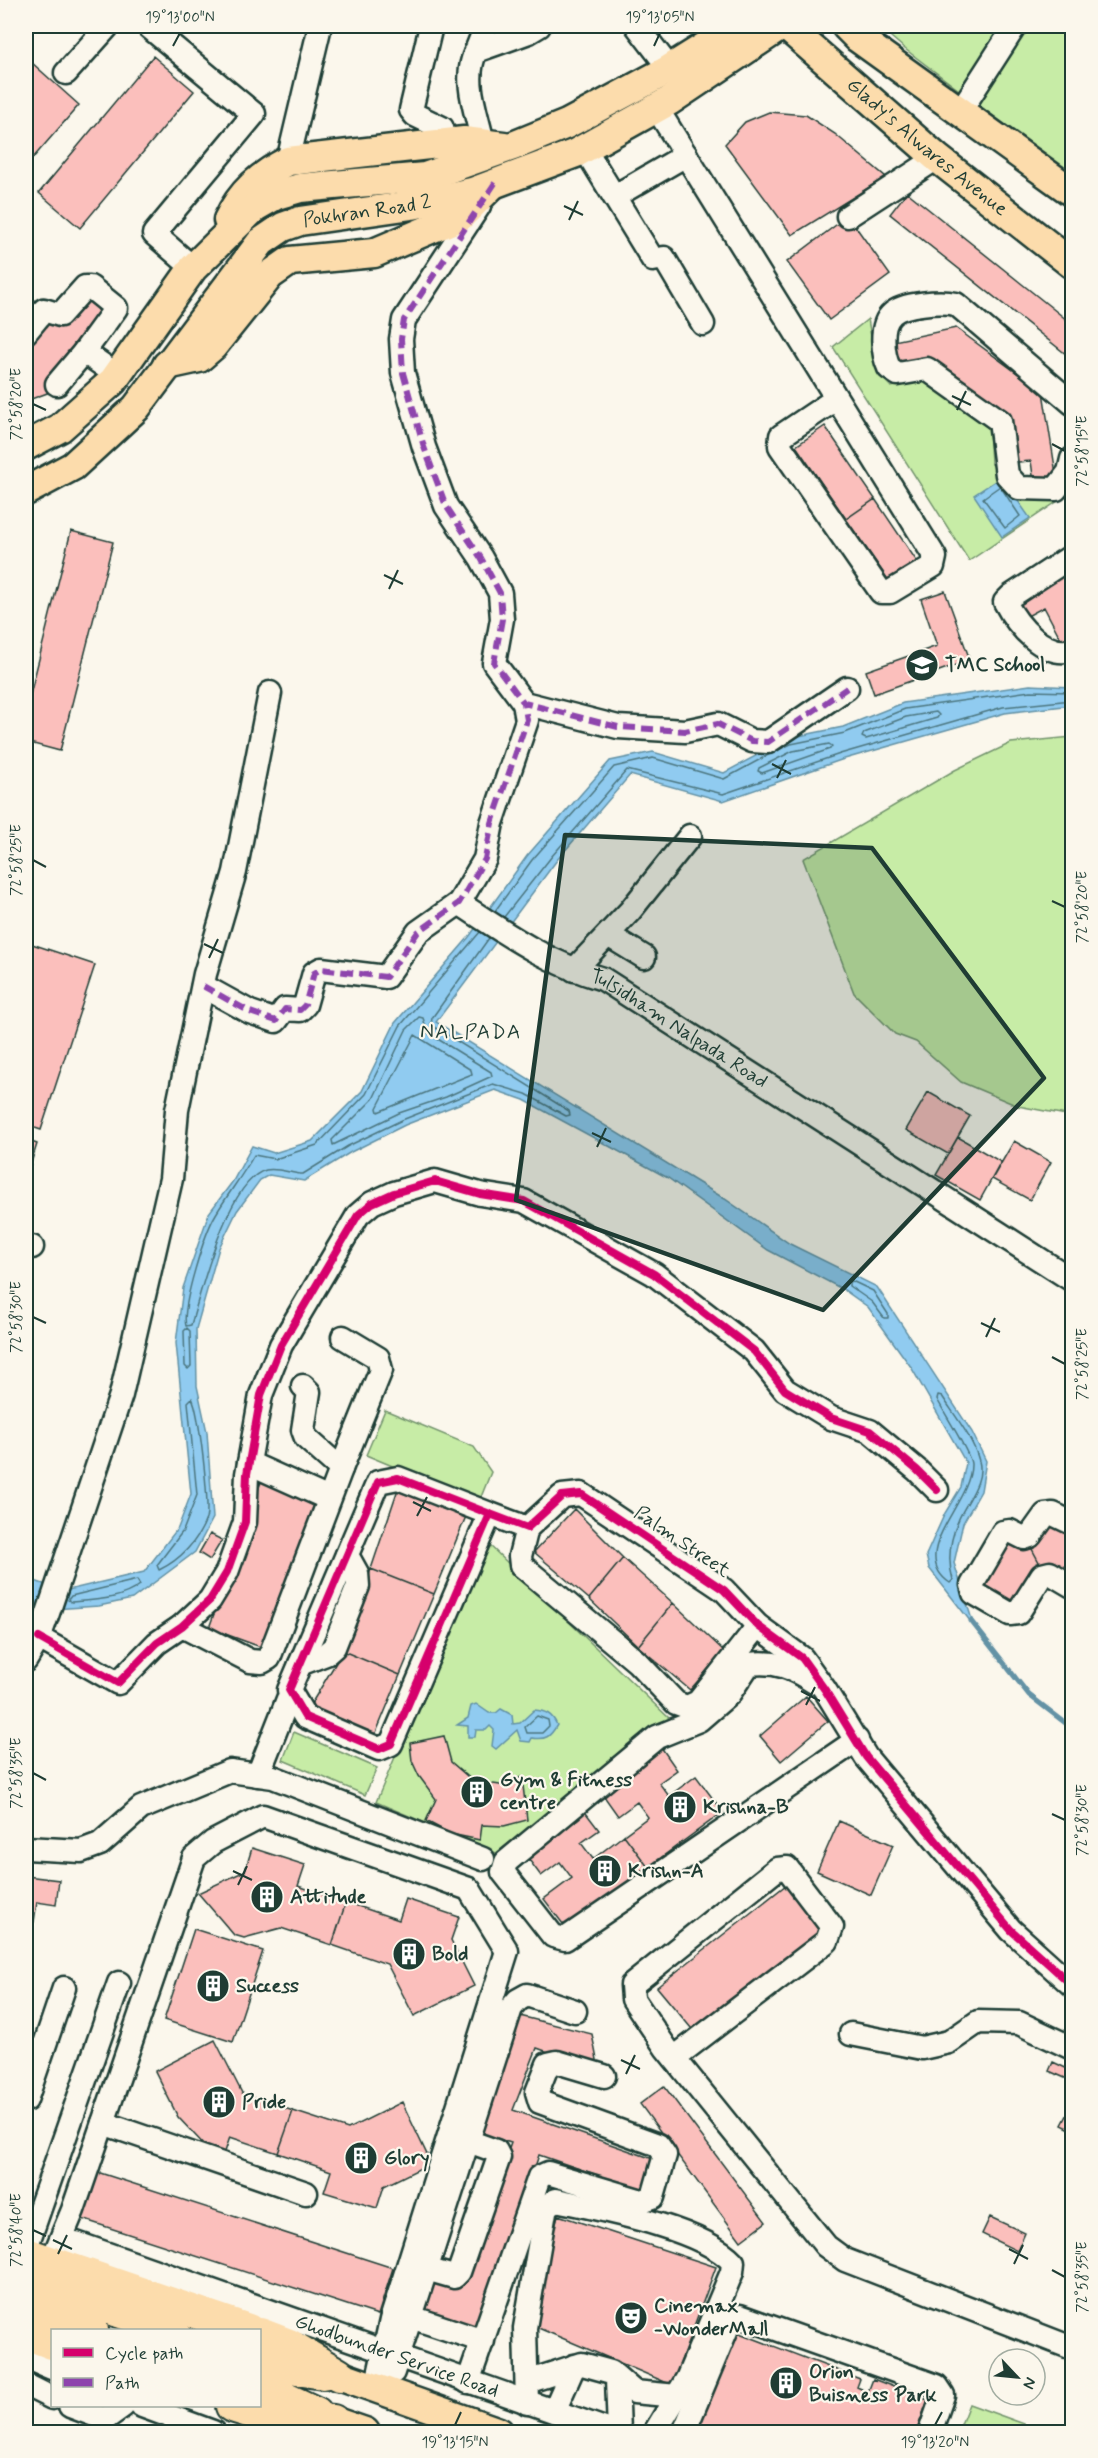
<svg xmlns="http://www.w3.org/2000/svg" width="1098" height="2458" font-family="Mynerve,sans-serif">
<rect width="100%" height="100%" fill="#fbf7ec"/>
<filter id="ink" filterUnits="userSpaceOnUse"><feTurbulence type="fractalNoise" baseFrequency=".0167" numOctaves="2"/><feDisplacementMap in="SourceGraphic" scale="12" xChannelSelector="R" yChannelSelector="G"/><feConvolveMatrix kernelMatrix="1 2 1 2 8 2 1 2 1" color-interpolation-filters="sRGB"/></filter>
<g filter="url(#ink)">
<path fill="#c7eca6" stroke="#73946d" stroke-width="1.5" d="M884 26H1072V176L905 49 890 36Z
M868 319 877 372 891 387 925 380 989 427 991 463 1019 497 1058 501 969 561 833 347Z
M1072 737V1116L1018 1106 961 1082 916 1042 895 1034 854 993 803 859 955 770 1011 743Z
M385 1410 474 1447 491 1472 479 1502 366 1455Z
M486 1542 671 1720 496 1853 376 1802Z
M294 1732 377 1768 365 1795 283 1760Z
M969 2404 1024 2424 1020 2432H958Z"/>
<path fill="#90cbf0" stroke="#6392a5" stroke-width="1.5" d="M1001 477 1030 518 1002 537 974 495Z
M1030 685 1072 687V705L1005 713 841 760 723 801 630 775 557 860 436 1022 725 1199 790 1244 877 1287 972 1432 986 1461 981 1491 963 1523 954 1563 974 1626 929 1568 926 1555 945 1513 961 1487 966 1463 911 1367 868 1307 844 1290 768 1250 668 1178 524 1100 495 1090 405 1125 351 1152 304 1181 269 1175 260 1180 237 1211 219 1248 196 1329 197 1386 207 1432 213 1518 195 1552 132 1599 99 1606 53 1609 26 1602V1578L64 1591 144 1572 178 1528 191 1494 176 1343 183 1288 209 1213 233 1181 252 1146 274 1153 312 1141 362 1091 395 1023 469 937 527 856 610 761 653 752 724 773 789 738 843 727 903 703Z
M476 1704 489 1713H496L501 1709 512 1715 513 1724 520 1723 534 1710C546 1711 552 1714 557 1725 550 1737 546 1740 532 1738L530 1742 521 1741 517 1730 496 1749 492 1746 494 1730 490 1726 486 1730H476L475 1737H468V1726L457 1725 468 1718 471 1706Z"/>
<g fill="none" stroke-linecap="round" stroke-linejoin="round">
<path stroke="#4c767f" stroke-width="1.5" d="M1000 486 983 498 1005 528 1020 516 1002 489
M936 712 939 715 937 718 866 739 862 737 864 733 906 717Z
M829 744 832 746 830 749 762 773 758 771 759 768 793 751Z
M780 749 791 744 845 733 905 709 1030 691 1072 692
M495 911 532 860 614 767 653 758 724 779 770 754
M504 917 552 856 627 770 723 794 840 754 1003 707 1072 700
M480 932 400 1026 366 1094 317 1145 275 1159 254 1155C242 1176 228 1194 216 1214 205 1232 181 1307 186 1326L191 1325C201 1291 228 1180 266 1170 277 1167 292 1174 303 1174L348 1146 402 1120 493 1084 526 1094 566 1116 570 1115 569 1111 431 1025 432 1018 489 938
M419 1017 423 1018 428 1033 491 1072 492 1076 446 1097 399 1113 333 1145 332 1140 373 1099 406 1030Z
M415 1035 471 1070 472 1074 378 1112 377 1108Z
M852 1281 873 1291 888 1314V1318H884L872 1302 849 1286V1282Z
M187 1328 190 1331 191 1366 188 1369 185 1366 184 1331Z
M938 1395 942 1396C955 1416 973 1438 979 1461 985 1482 965 1503 958 1521 950 1540 947 1560 953 1580L950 1583C906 1553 972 1503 971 1464 971 1454 943 1411 937 1399Z
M192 1398C199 1410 210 1506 206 1519 198 1541 180 1560 159 1570L157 1565 183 1531 197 1495 188 1402Z
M137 1580 140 1585C121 1600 94 1600 71 1602L68 1600 71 1596Z
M537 1716 548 1720 549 1726 542 1733H527L525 1727Z"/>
<path stroke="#6392a5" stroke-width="5" d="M971 1621 1029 1695 1072 1728"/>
</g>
<path fill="#fbbfbc" stroke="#1f3d34" stroke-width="1.5" d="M153 56 194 91 80 228 39 193Z
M31 62 79 105 26 166V69Z
M769 112 806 115 835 134 886 177 792 235 725 144 745 122Z
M907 192 1072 324V359L890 214Z
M848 216 890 275 829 320 787 262Z
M88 289 114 310 50 392 26 401V337Z
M956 328 1043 392 1057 480 1034 483 1031 461 1007 463 1005 418 926 362 893 368 889 342Z
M825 426 875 499 846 519 796 446Z
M875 499 918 563 891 584 846 519Z
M71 531 113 542 60 751 26 742V711Z
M1072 566V643L1065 647 1044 607 1020 620 1010 601Z
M945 591 970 660 874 694 866 671 937 646 921 599Z
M26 942 95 965 41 1130 26 1125Z
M928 1092 970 1116 948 1154 906 1130Z
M958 1137 1001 1162 980 1200 936 1175Z
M26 1140 37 1144 26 1179Z
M1014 1141 1051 1162 1030 1200 992 1179Z
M261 1482 318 1500 266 1649 209 1628Z
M399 1486 467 1514 434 1594 371 1569Z
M574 1509 623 1558 589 1599 534 1552Z
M1045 1520 1072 1530V1580L1040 1564 1032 1549Z
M210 1534 222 1540 210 1560 199 1553Z
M1006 1534 1032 1549 1040 1564 1016 1609 976 1585Z
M623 1558 673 1603 638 1646 589 1599Z
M371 1569 434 1594 400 1675 343 1651Z
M673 1603 724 1651 690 1690 638 1646Z
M343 1651 400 1675 373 1740 308 1709Z
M806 1696 828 1721 781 1761 760 1736Z
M444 1736 451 1762 473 1781 500 1785 522 1777 527 1820 504 1826 482 1825 480 1840 451 1834 426 1821 436 1799 419 1776 412 1761 410 1743Z
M661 1747 677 1770 659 1783 669 1796 696 1776 723 1812 648 1867 624 1835 648 1817 637 1802 618 1816 601 1792Z
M583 1809 599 1830 581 1843 593 1859 624 1835 648 1867 566 1928 544 1899 572 1878 560 1862 541 1876 524 1853Z
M839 1821 893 1845 871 1895 817 1871Z
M252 1848 305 1865 298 1886 346 1902 332 1945 281 1928 244 1938 234 1935 198 1893 245 1871Z
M26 1876 59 1880 56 1905 37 1902 34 1922 26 1921Z
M786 1885 826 1935 696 2034 657 1987Z
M406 1899 459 1917 451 1940 474 1986 414 2016 387 1964 332 1945 346 1902 399 1920Z
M194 1929 263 1951 233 2042 164 2020Z
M520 2016 592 2034 599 2070 537 2048 513 2110 653 2159 644 2191 539 2155 479 2331 419 2310 431 2275 460 2285 511 2143 479 2133Z
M215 2040 242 2093 293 2111 278 2153 230 2137 223 2158 208 2149 178 2117 155 2071Z
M1053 2062 1072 2071V2081L1049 2071Z
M664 2086 766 2222 741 2241 640 2104Z
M402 2102 431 2163 384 2186 377 2208 324 2192 331 2171 278 2153 293 2111 348 2129Z
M1072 2106V2130L1062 2125Z
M91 2170 393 2268 378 2315 76 2217Z
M558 2215 716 2267 672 2385 529 2324Z
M990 2217 1025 2233 1017 2251 982 2234Z
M734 2331 860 2379 857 2387 868 2392 873 2379 928 2400 916 2432H710L697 2427Z"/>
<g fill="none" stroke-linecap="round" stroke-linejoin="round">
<g stroke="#1f3d34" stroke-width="27">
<g id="minor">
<path d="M148 26 254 114 154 234 193 268"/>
<path d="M431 26 411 110 415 115 442 128 446 142"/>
<path d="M637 26 670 69"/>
<path d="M476 51 486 26"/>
<path d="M66 73 108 26"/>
<path d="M656 107 935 557 933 566 890 592H881L780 446 781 436 836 399"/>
<path d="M961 110 1015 26"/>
<path d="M483 143C477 113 462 80 476 51L529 32 539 26"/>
<path d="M585 149 653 260 664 258 703 324"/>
<path d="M288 161 320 26"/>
<path d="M615 196 686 155"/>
<path d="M479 206 404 320 401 339 403 373 424 447 446 506 481 558 500 593 502 619 494 663 524 703 618 727 685 731 718 724 752 741 768 742 847 688"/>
<path d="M848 216 937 158"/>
<path d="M26 332 44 310 60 315 85 287H90L116 308 84 352 117 375"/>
<path d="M57 384 84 352"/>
<path d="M1072 403 956 304C941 301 903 303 892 314 879 325 883 355 889 368L898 374 927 369 1000 421 1007 475 1019 488 1056 489 1069 472 1072 459"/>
<path d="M1072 556 1011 596 1005 602C1017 625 1044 658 1072 650"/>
<path id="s1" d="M459 903C508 935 545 962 603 979L1072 1280"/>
<path d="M608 935 644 957"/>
<path d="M574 970 630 911 690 836"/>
<path d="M203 986 250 1012 276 1021 285 1009 300 1010 305 1005 314 973 321 969 386 977 418 932 459 903 485 859 492 823 527 720 524 703"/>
<path d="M26 1246 32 1247"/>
<path d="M249 1463 329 1499"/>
<path d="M341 1469 381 1370 378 1358 343 1337"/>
<path d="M490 1514 398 1478 378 1482 289 1690 305 1717 379 1749 391 1744 490 1514 527 1528 562 1496 581 1494 724 1590 758 1626 802 1658 825 1690 866 1757 1011 1930 1072 1985"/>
<path d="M1072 1523 1053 1514 1045 1515 1030 1536 1024 1538 1010 1531 1003 1532 972 1585 974 1593 1010 1614 1018 1613 1042 1575 1050 1573 1072 1586"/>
<path d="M527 1528 520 1556 521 1565 637 1662 676 1703 687 1707 698 1702 758 1626"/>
<path d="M182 1626 250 1661 262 1662 269 1658 341 1469 306 1438 303 1430 309 1392 303 1386"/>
<path d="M39 1638 118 1683 157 1643 182 1626 210 1600 227 1572 245 1522 247 1474 261 1395 281 1345 358 1215 372 1203 394 1193 435 1181 480 1194 524 1201 654 1274 754 1351 785 1390 831 1418 870 1431 917 1470 937 1490"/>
<path d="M26 1660 39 1638 48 1613 121 1395 171 1179 177 1110 205 974 235 872 270 693"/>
<path d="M300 1664 326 1654 334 1647 358 1586 357 1573 347 1555"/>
<path d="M814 1682C791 1667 777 1661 749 1664L729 1694 699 1720 657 1737 506 1862 503 1872 553 1936 565 1939 857 1740"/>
<path d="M258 1775 288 1699"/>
<path d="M26 1848 81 1851 100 1844 141 1808 230 1771 273 1777 483 1859"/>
<path d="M851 2034 922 2048 949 2042 978 2022 1019 2023 1072 2048"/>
<path d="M674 2058 827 1941 832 1927 787 1868 777 1869 632 1985 633 1999 666 2048 826 2246 845 2260 1072 2348"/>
<path d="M26 2100 64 1988"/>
<path d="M103 2123 306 2193"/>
<path d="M26 2248 119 1983"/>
<path id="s2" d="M53 2262 76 2243 613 2432"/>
<path d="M51 2263 73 2210 194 1858 213 1842 263 1816 469 1889 507 1951 391 2320 376 2388"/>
<path d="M426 2269 454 2277 459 2272 499 2157 496 2151 468 2141"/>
<path d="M411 2317 483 2341"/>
<path d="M26 2357 52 2368"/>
<path d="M393 2372 511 2008 518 2000 527 1995 575 2011"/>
<path d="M617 2378 619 2432"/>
<path d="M468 2382 539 2177 548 2173 642 2201 653 2197 665 2155 658 2145 540 2102 537 2092 548 2064 557 2062 604 2076"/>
<path d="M527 2382 582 2364 611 2372 634 2392 677 2396"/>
<path d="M26 2385 52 2398"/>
<path d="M527 2403 525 2328 546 2206 556 2200C603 2210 701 2228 733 2262L732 2272 687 2379 655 2432"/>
<path d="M70 2406 105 2419 123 2406"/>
<path d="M142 2406 213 2432"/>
<path d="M554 2411 574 2366"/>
<path d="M684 2432 731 2319 740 2316 937 2386 943 2395 930 2432"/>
</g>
</g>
<g stroke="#1f3d34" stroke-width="33">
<g id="major">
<path id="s3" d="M786 26 937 158 1072 264"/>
<path d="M846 26 858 38 1072 192"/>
<path d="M228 220C241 192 261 175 288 161L464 141 504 146"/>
<path d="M167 365 199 358 213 346 270 275 290 261 374 253 461 216 491 186"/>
<path d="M26 446 60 428 113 381 193 268 255 207 276 195 300 188 425 177 513 146 567 124 666 71 738 26"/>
<path id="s4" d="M26 491 73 466 136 408 261 242 283 227 300 221 412 205 472 192 576 153 669 101 781 26"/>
<path d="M339 2375 499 2432"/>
<path d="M333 2421 365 2432"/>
</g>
</g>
<g stroke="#1f3d34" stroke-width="36">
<path id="highway" d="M26 2254 248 2330
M26 2279 173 2330
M26 2308 92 2330
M26 2333 52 2343
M260 2334 289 2345 339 2375
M260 2360 277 2366 323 2373
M260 2387 316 2413
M232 2406 261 2415 333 2421"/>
</g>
<use href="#minor" stroke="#fbf7ec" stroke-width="22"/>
<use href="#major" stroke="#fcdcac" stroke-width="28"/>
<use href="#highway" stroke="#fcdcac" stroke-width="32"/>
<path stroke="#8e44ad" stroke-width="6" stroke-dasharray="12 6" stroke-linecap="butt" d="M495 183 404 320 401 339 403 373 424 447 446 506 481 558 500 593 502 619 494 663 524 703 618 727 685 731 718 724 752 741 768 742 847 688
M203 986 250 1012 276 1021 285 1009 300 1010 305 1005 314 973 321 969 386 977 418 932 459 903 485 859 492 823 527 720 524 703"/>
<g stroke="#fbf7ec" stroke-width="11">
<path id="cycleway" d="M490 1514 398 1478 378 1482 289 1690 305 1717 379 1749 391 1744 490 1514 527 1528 562 1496 581 1494 724 1590 758 1626 802 1658 825 1690 866 1757 1011 1930 1072 1985
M39 1638 118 1683 157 1643 182 1626 210 1600 227 1572 245 1522 247 1474 261 1395 281 1345 358 1215 372 1203 394 1193 435 1181 480 1194 524 1201 654 1274 754 1351 785 1390 831 1418 870 1431 917 1470 937 1490"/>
</g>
<use href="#cycleway" stroke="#d6006c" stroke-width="8"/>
</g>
</g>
<path fill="#1f3d34" fill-opacity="0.2" stroke="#1f3d34" stroke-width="4.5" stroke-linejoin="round" d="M565 835 872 848 1044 1078 823 1310 516 1200Z"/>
<path fill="none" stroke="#1f3d34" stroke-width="2" d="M173 46 180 33M654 46 660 33M564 206 583 215M569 220 578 201M952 396 971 405M33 404 46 410M957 410 966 391M1052 444 1065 451M384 575 403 584M389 589 398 570M772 764 791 774M777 778 786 760M33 860 46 867M1052 901 1065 907M204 944 223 953M209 958 218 939M592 1133 611 1142M597 1147 606 1128M33 1317 46 1323M981 1323 1000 1332M986 1337 995 1318M1052 1357 1065 1364M413 1502 431 1511M417 1516 427 1497M801 1691 820 1701M806 1705 815 1687M33 1773 46 1780M1052 1814 1065 1820M233 1871 252 1880M238 1885 247 1866M621 2060 640 2069M626 2074 635 2055M33 2230 46 2236M53 2240 72 2249M1009 2249 1028 2259M58 2254 67 2235M1014 2264 1023 2245M1052 2270 1065 2277M455 2425 461 2412M935 2425 942 2412"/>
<defs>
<g id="school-disc" transform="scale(1.725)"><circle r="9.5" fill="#1f3d34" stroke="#fbf7ec"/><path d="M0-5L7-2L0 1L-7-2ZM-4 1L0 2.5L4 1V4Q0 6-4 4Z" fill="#fff"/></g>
<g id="building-disc" transform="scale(1.725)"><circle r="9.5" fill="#1f3d34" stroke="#fbf7ec"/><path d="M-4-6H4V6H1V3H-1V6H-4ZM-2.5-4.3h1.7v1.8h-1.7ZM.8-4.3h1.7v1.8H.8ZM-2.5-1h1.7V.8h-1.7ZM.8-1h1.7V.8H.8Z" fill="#fff"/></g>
<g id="theatre-disc" transform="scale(1.725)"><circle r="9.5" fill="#1f3d34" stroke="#fbf7ec"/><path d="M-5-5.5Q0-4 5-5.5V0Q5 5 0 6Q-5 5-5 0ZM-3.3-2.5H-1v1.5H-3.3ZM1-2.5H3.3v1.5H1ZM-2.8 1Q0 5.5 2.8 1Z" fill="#fff"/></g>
</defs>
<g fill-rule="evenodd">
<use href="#school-disc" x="922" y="665"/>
<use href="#building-disc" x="477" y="1792"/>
<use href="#building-disc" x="680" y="1807"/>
<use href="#building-disc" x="605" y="1871"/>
<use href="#building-disc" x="267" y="1897"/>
<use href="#building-disc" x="409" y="1954"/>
<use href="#building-disc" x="213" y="1986"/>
<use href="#building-disc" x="219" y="2102"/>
<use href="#building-disc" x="361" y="2158"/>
<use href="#theatre-disc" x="631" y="2318"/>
<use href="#building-disc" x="786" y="2383"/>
</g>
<g text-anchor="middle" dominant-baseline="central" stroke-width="4.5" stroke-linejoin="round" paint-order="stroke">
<g font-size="20" fill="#1f3d34" stroke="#fbf7ec">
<text stroke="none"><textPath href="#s3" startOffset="186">Glady's Alwares Avenue</textPath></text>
<text stroke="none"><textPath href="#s4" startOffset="459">Pokhran Road 2</textPath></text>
<text stroke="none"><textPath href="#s1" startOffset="254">Tulsidham Nalpada Road</textPath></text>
<text transform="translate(682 1542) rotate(34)">Palm Street</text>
<text stroke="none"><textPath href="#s2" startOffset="370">Ghodbunder Service Road</textPath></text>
</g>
<g font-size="20" font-weight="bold" fill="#1f3d34" stroke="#fbf7ec" text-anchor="start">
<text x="945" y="665">TMC School</text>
<text x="500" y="1780">Gym &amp; Fitness<tspan x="500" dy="23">centre</tspan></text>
<text x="703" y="1807">Krishna-B</text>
<text x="628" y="1871">Krishn-A</text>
<text x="290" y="1897">Attitude</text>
<text x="432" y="1954">Bold</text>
<text x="236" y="1986">Success</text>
<text x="242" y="2102">Pride</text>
<text x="384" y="2158">Glory</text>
<text x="654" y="2306">Cinemax<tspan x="654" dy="23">-WonderMall</tspan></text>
<text x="809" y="2372">Orion<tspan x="809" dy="23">Buisness Park</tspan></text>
</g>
<g font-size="21" letter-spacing="1.5" fill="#1f3d34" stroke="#fbf7ec">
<text x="471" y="1032">NALPADA</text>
</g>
</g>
<rect width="1098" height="2458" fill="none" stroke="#fbf7ec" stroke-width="66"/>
<rect x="51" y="2329" width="210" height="78" fill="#fbf7ec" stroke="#a3ada2" stroke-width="1.5"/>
<rect x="63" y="2348" width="30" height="9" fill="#d6006c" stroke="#a3ada2" stroke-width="1.5"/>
<text x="105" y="2359" font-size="18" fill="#1f3d34">Cycle path</text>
<rect x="63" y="2378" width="30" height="9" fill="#8e44ad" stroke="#a3ada2" stroke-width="1.5"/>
<text x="105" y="2389" font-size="18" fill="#1f3d34">Path</text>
<g transform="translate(1017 2377) rotate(116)"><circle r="28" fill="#fbf7ec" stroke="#a3ada2" stroke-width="1.5"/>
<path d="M0-4.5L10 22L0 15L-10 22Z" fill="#1f3d34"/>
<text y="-9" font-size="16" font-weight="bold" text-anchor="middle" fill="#1f3d34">N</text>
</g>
<rect x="33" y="33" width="1032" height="2392" fill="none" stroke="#1f3d34" stroke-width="2"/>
<g font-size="15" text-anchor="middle" fill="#1f3d34">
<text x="180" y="22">19°13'00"N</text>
<text x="660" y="22">19°13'05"N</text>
<text transform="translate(16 404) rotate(-90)" y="5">72°58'20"E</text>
<text transform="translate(1082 451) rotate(-90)" y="5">72°58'15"E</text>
<text transform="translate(16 860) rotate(-90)" y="5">72°58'25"E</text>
<text transform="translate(1082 907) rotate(-90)" y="5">72°58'20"E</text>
<text transform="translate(16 1317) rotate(-90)" y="5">72°58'30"E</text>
<text transform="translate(1082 1364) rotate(-90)" y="5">72°58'25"E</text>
<text transform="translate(16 1773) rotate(-90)" y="5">72°58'35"E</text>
<text transform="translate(1082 1820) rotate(-90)" y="5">72°58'30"E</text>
<text transform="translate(16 2230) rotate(-90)" y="5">72°58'40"E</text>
<text transform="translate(1082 2277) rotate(-90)" y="5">72°58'35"E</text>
<text x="455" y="2447">19°13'15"N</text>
<text x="935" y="2447">19°13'20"N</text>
</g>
</svg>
